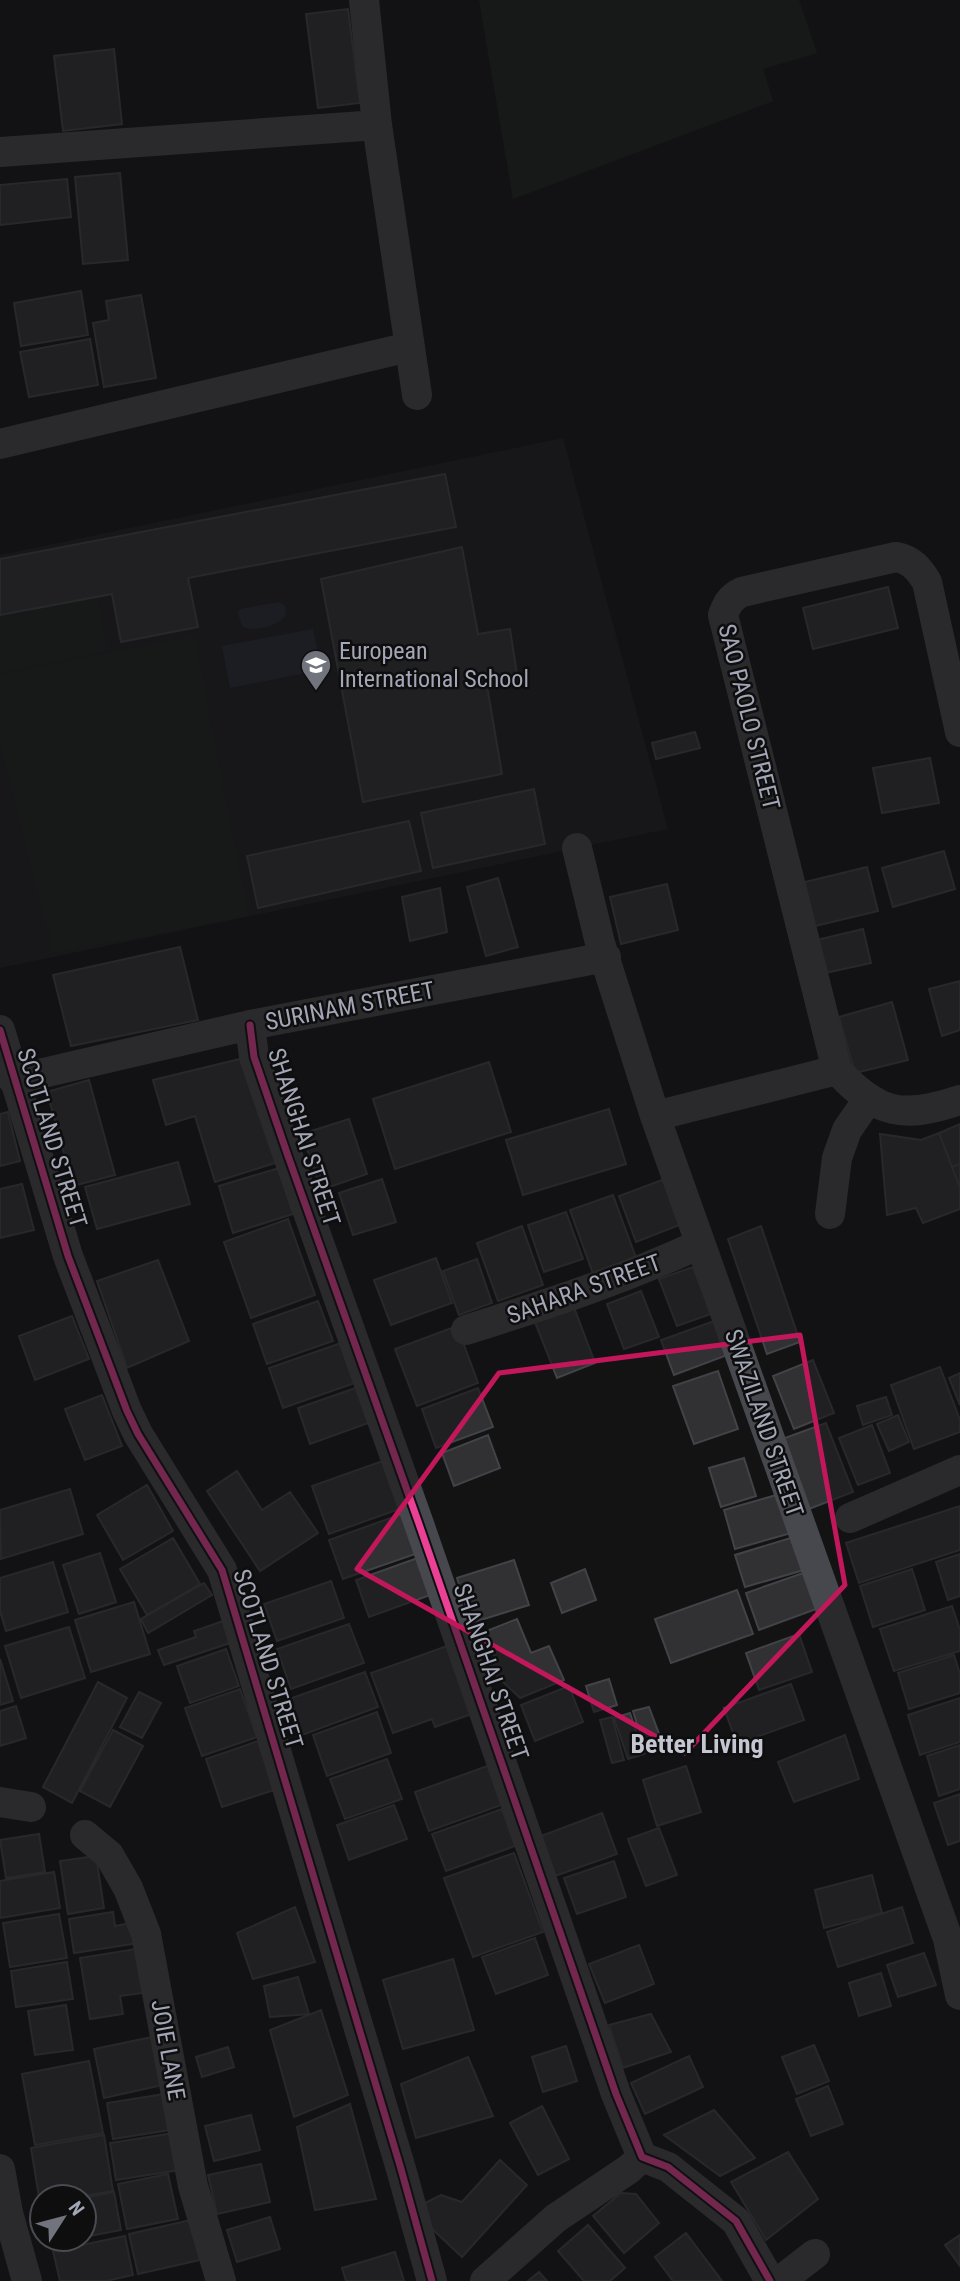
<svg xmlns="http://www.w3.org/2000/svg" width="960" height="2281" font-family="'Roboto Condensed',sans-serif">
<rect width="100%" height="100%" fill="#131314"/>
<path fill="#1d1d20" d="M563 438 668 829 0 968V555Z"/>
<path fill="#1c231e" d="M479 0H799L817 53 763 69 773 101 513 199Z
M96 595 107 651 0 672V613Z
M194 636 248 916 54 953 0 744V675Z"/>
<path fill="#262c36" d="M279 602 285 606 286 615C278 626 254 633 242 626L238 613 240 609Z
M313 629 321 670 230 688 222 646Z"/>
<path fill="#313133" stroke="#424348" stroke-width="2" d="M348 9 360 103 318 108 306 14Z
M114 49 122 124 63 131 54 56Z
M120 173 128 260 83 264 75 177Z
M67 179 71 217 0 225V185Z
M81 291 88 335 21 346 14 303Z
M141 295 156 378 104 387 93 323 109 320 106 301Z
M90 339 98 385 29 397 20 352Z
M445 474 456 527 188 578 198 627 121 642 112 594 0 615V559Z
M462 547 478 634 510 629 518 681 487 686 502 774 363 802 321 579Z
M888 587 898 628 813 649 803 608Z
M695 732 700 748 656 759 652 743Z
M930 758 939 803 882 813 873 768Z
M534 789 545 844 433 868 421 813Z
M409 821 421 871 258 908 247 856Z
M944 851 955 889 893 907 882 868Z
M867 867 878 911 811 927 801 883Z
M498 878 518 947 486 956 467 887Z
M667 884 678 930 621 944 610 897Z
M440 888 447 932 410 941 402 897Z
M863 929 871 963 825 973 817 940Z
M180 947 198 1020 71 1046 53 975Z
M960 981V1030L942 1036 929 989Z
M892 1002 908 1060 855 1073 839 1017Z
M244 1058 278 1162 215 1182 195 1116 166 1125 153 1080Z
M489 1062 511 1132 395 1169 373 1099Z
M89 1080 115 1175 73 1186 47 1092Z
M609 1109 626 1164 523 1195 506 1140Z
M8 1112 20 1161 0 1166V1114Z
M349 1119 367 1174 321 1190 302 1134Z
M960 1124V1164L952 1167 939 1133Z
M939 1133 960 1188V1209L923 1223 916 1208 887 1215 880 1134 921 1140Z
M178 1162 190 1204 97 1229 85 1187Z
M960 1164V1188L952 1167Z
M279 1168 293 1214 233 1233 219 1186Z
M670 1177 687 1222 636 1242 619 1196Z
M382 1179 396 1222 353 1235 339 1193Z
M22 1184 34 1230 0 1238V1189Z
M613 1195 639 1266 596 1282 570 1210Z
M566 1212 583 1259 544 1272 528 1225Z
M288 1219 315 1295 251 1318 224 1242Z
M522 1226 543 1285 498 1301 477 1243Z
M761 1226 800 1342 767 1354 728 1239Z
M436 1258 452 1303 391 1325 374 1280Z
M477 1259 492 1303 459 1315 443 1271Z
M158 1260 189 1341 127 1368 97 1281Z
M693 1267 711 1314 677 1326 659 1279Z
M641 1291 659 1337 624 1349 607 1304Z
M318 1301 333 1341 267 1364 253 1324Z
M572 1302 595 1363 557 1378 533 1317Z
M72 1316 89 1359 35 1380 19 1336Z
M717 1320 730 1354 674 1375 661 1340Z
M457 1326 478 1383 417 1406 395 1349Z
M341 1343 355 1383 283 1408 269 1368Z
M813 1360 834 1413 794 1429 773 1376Z
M940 1367 960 1420V1432L914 1449 891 1385Z
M718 1371 738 1429 694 1444 673 1386Z
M960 1373V1405L949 1378Z
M361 1386 374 1421 310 1444 298 1408Z
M478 1388 493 1427 436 1448 422 1409Z
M102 1395 122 1446 85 1460 65 1409Z
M886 1397 892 1415 863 1425 857 1406Z
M898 1415 909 1442 889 1451 877 1424Z
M826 1423 853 1492 809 1509 782 1439Z
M872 1425 890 1473 858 1485 839 1438Z
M488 1435 500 1468 454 1486 442 1453Z
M391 1458 408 1506 329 1534 312 1486Z
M744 1458 756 1496 721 1507 709 1468Z
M237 1471 262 1510 290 1492 318 1533 260 1571 207 1491Z
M147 1485 173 1531 123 1560 97 1515Z
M70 1489 83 1534 1 1559 0 1510Z
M780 1494 791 1533 735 1549 724 1510Z
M960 1506V1550L859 1583 846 1543Z
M410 1511 424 1551 343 1579 329 1540Z
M794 1537 804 1570 745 1587 735 1555Z
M173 1538 200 1584 147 1615 120 1569Z
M100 1553 116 1602 79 1614 63 1565Z
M960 1554V1596L948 1600 936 1562Z
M423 1556 436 1593 369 1617 356 1580Z
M514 1560 529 1605 471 1623 457 1578Z
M53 1562 68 1612 6 1631 0 1611V1578Z
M585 1569 596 1600 562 1613 551 1583Z
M912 1569 925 1610 873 1627 860 1586Z
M806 1572 819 1608 759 1630 746 1593Z
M331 1581 344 1618 277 1641 264 1604Z
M204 1583 212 1595 148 1633 141 1619Z
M737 1590 753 1634 671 1663 655 1619Z
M134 1602 150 1654 91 1672 75 1620Z
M952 1606 960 1630V1651L894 1671 880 1629Z
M517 1619 531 1653 549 1646 564 1680 520 1698 487 1667 497 1662 484 1632Z
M223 1621 230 1643 164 1665 158 1650 196 1637 194 1631Z
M349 1624 364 1663 291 1689 277 1649Z
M69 1627 85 1678 21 1698 5 1646Z
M799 1634 812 1672 759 1690 746 1653Z
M447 1646 472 1714 435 1727 432 1719 393 1733 371 1673Z
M226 1649 239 1686 190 1703 177 1666Z
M954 1655 960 1674V1693L909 1709 898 1673Z
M0 1659 13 1701 0 1705Z
M365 1672 378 1707 302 1735 289 1699Z
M609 1679 617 1705 594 1712 586 1686Z
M98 1682 127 1698 72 1803 43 1787Z
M791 1684 804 1720 737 1744 724 1708Z
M569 1686 583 1722 535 1741 521 1705Z
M240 1689 257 1737 202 1756 185 1708Z
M139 1692 161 1703 142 1738 120 1727Z
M960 1698V1742L920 1755 908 1715Z
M16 1706 26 1738 0 1746V1711Z
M649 1707 664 1747 646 1753 633 1711Z
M377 1712 391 1753 327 1776 313 1735Z
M630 1713 644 1754 628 1759 614 1718Z
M612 1717 624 1760 612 1763 600 1720Z
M113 1730 143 1746 110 1807 80 1791Z
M845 1735 859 1779 794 1802 778 1762Z
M258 1741 274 1790 222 1807 206 1759Z
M960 1745V1789L939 1796 927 1756Z
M387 1759 402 1799 345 1819 330 1779Z
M493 1764 507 1803 429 1831 415 1792Z
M686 1766 701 1812 657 1826 643 1780Z
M960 1794V1841L948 1845 934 1803Z
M394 1805 407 1839 349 1860 337 1825Z
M502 1809 515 1846 446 1871 432 1834Z
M602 1813 617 1854 555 1876 541 1836Z
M659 1828 677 1875 646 1886 628 1839Z
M39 1834 45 1872 6 1878 0 1840Z
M514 1853 543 1932 473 1957 444 1878Z
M96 1856 104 1908 68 1914 60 1861Z
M614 1861 626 1897 577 1914 564 1878Z
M54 1872 60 1908 0 1918V1881Z
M872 1875 882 1913 824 1928 815 1890Z
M295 1907 315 1962 253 1979 237 1933Z
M902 1907 913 1943 838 1967 827 1932Z
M113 1912 115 1926 136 1922 139 1943 74 1953 69 1919Z
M59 1914 67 1958 10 1967 3 1923Z
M535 1938 548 1975 496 1994 482 1957Z
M639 1945 654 1984 605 2003 589 1964Z
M143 1948 150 1992 120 1996 123 2014 90 2019 80 1958Z
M924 1953 936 1985 898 1997 887 1965Z
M453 1959 474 2030 403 2049 383 1980Z
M67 1962 73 1999 16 2007 11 1971Z
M881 1973 891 2006 859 2016 849 1983Z
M298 1977 309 2014 270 2017 264 1986Z
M66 2005 73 2050 35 2055 28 2011Z
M321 2010 348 2095 294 2117 270 2030Z
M651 2014 671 2052 623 2068 609 2025Z
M157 2036 167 2084 104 2098 94 2049Z
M814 2045 829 2081 797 2094 782 2057Z
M566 2046 577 2081 543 2092 532 2057Z
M228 2047 234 2067 202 2077 196 2057Z
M689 2056 703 2087 645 2114 631 2083Z
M468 2057 493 2116 416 2138 401 2084Z
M89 2061 103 2133 35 2145 22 2074Z
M828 2086 843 2124 811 2136 796 2099Z
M171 2093 177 2129 113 2139 107 2103Z
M350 2104 376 2199 315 2210 297 2127Z
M542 2106 569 2159 538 2175 510 2123Z
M714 2110 755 2158 720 2176 664 2135Z
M251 2115 260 2150 214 2161 205 2126Z
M174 2133 180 2170 116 2180 110 2143Z
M104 2135 113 2191 76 2197H42L40 2203 31 2148Z
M788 2152 818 2199 766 2240 731 2182Z
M500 2160 527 2185 462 2257 428 2225 425 2203 441 2195 462 2202Z
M261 2164 270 2202 217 2214 208 2175Z
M168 2174 178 2219 127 2229 118 2184Z
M114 2192 121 2230 84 2237V2198Z
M621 2193 636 2194 659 2223 624 2253 593 2216Z
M270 2217 280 2249 237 2262 227 2230Z
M191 2220 200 2260 138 2274 129 2234Z
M588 2225 625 2268 610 2281H584L558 2251Z
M686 2233 722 2281H673L655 2257Z
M960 2235V2266L945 2245Z
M125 2236 133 2275 106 2281H60L53 2251Z
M395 2252 404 2281H346L342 2268Z
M539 2272 547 2281H528Z"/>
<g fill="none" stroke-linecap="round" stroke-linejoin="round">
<path stroke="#47484d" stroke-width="30" d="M364 0 377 125 417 395
M0 152 377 125
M0 444 409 347
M960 732 927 582C919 569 912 560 896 557L742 592C731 597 727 604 723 615L837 1070C878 1115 904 1119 960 1100
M577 848 600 943 655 1116 948 1939 960 1995
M250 1025 254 1057 288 1156 419 1524 616 2094 642 2157 668 2167 736 2221 770 2281
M0 1030 68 1256 127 1411 138 1434 222 1570 401 2169 432 2281
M13 1080 250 1025 606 957
M655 1116 837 1070
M830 1214 837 1158 847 1130 869 1098
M466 1330C548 1304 622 1280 700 1244
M850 1518 960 1470
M0 1802 31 1807
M85 1835 109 1855 128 1888 146 1934 193 2186 221 2281
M0 2169 8 2213 27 2281
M485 2281 556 2218 629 2169 642 2157
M780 2281 815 2254"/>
<g stroke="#0e0e0f" stroke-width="11">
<path id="cycleway" d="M250 1025 254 1057 288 1156 419 1524 616 2094 642 2157 668 2167 736 2221 770 2281
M0 1030 68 1256 127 1411 138 1434 222 1570 401 2169 432 2281"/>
</g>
<use href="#cycleway" stroke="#ea4096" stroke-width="7"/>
</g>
<path d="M0 0H960V2281H0ZM800 1335 845 1585 685 1753 357 1569 499 1373Z" fill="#131314" fill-opacity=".55" fill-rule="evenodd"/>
<path fill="none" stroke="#c2185b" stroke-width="5" stroke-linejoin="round" d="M800 1335 845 1585 685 1753 357 1569 499 1373Z"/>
<defs>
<g id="school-pin" transform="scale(1.575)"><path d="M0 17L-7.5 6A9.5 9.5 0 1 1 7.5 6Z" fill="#71737d" stroke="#0e0e0f"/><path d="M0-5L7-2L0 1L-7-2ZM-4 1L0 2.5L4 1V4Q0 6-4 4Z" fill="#fff"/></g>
</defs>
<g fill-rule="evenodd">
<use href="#school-pin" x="316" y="665"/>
</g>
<g text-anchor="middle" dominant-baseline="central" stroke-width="5" stroke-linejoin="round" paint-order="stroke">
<g font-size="24" fill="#a3a6b6" stroke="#0e0e0f" text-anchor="start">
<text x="339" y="651">European<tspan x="339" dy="28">International School</tspan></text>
</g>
<g font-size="24" fill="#a3a6b6" stroke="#0e0e0f">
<text transform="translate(749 717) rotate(76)">SAO PAOLO STREET</text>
<text transform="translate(350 1006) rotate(-11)">SURINAM STREET</text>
<text transform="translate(304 1137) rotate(72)">SHANGHAI STREET</text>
<text transform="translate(52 1138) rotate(73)">SCOTLAND STREET</text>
<text transform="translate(584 1289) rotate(-20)">SAHARA STREET</text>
<text transform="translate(764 1423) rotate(71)">SWAZILAND STREET</text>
<text transform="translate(268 1659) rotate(73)">SCOTLAND STREET</text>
<text transform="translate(491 1672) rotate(71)">SHANGHAI STREET</text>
<text transform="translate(168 2050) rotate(80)">JOIE LANE</text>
</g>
<g font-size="26" font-weight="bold" fill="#c4c6d2" stroke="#0e0e0f">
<text x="697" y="1744">Better Living</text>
</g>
</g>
<g transform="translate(63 2218) rotate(54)"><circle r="33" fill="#0e0e0f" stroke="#4a4b52" stroke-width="2"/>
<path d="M0-5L12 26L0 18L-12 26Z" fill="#71737d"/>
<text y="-10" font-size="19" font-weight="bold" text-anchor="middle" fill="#a3a6b6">N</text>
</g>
</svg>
